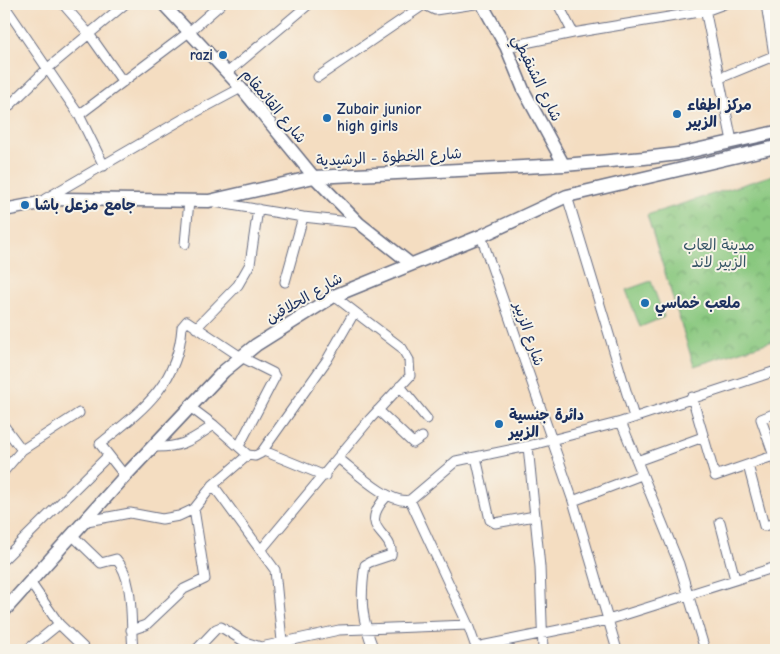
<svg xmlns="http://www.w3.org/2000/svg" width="780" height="654" font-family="'Comic Neue','Playpen Sans Arabic',sans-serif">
<defs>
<pattern id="park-crowns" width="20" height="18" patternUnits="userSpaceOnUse" patternTransform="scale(1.25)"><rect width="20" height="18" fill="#89c87f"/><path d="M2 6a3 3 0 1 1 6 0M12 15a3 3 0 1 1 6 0" fill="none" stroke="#6fa36b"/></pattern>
</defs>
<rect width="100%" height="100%" fill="#f7f3e8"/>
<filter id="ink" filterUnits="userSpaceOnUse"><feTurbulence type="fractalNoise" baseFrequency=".02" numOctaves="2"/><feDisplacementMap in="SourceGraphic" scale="10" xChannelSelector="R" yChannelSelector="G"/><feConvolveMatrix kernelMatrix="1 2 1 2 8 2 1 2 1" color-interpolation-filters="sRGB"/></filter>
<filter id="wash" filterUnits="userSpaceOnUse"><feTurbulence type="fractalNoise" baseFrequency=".0096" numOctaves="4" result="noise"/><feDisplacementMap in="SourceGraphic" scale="20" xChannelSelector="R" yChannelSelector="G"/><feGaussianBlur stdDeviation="1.12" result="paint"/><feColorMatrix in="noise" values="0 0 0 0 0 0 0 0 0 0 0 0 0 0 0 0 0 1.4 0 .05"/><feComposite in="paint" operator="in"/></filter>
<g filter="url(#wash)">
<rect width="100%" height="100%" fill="#f4ddc1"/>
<path fill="#89c87f" stroke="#527c6e" d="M651 281 664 317 640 327 626 290Z"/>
<path fill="url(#park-crowns)" stroke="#527c6e" d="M776 174V340L694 366 647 215Z"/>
</g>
<g filter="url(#ink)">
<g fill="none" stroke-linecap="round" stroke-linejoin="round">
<g stroke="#676c81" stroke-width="11">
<path id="minor" d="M63 4 89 34 123 82
M423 4 435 10 475 4
M558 4 573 33
M704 4 732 141
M766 4 774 55
M4 5 79 115 104 166
M506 47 573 33 705 11 724 4
M227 73 309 4
M318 77 425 4
M720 78 776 55
M4 111 47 69 125 4
M79 115 189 32 221 4
M567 196 634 417
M45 199 183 119 241 88
M214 202 303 217 359 223
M481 236 573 501 617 650
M185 244 189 201
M285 282 303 217
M196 328 238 285 250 264 258 209
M400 386 427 419
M692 397 715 476 776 455
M190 407 214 425 248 455 255 456 261 453 327 360 354 313
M378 410 413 443 422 437
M776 413 761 419 776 462
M621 422 679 564 705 650
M4 426 22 450
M528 446 540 567 543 650
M152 447C182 448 190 441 214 425
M264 451 325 476
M476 457 490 520 495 523 535 516
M338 458C354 470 389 505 410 500L456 461 528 446 621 422 776 371
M637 461 703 437
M748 465 764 526 776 523
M4 471 22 450 79 413
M125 476 100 444C142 410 178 385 182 327L187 321 241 357 273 373 275 377 239 446
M213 485 275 570 282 641
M410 500 468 625 477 650
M573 501 641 475
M87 521 130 513 162 519 179 516 194 509 213 485 248 455
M720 522 735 579
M73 536 101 563 116 559C135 579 130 623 133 650
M261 550 370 419 410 376 409 360 402 348 334 296
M4 559 108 456
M30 582 59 624 86 650
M131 630 146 625 184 589 205 579 194 509
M476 647 608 620 776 567
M27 650 59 624
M196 650 216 629 221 627 245 642 261 647 339 630 468 625
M374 650C361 618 360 599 365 565L370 562 391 555C395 533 355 530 387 496"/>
</g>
<g stroke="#676c81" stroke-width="14">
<path id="tertiary" d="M163 4 241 88 314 177 359 223 411 264
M482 4 506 47 524 91 564 165"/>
</g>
<g stroke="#676c81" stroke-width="15">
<path id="secondary" d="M4 210 61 199 209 201 314 177 564 165 644 158 678 154 776 132
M4 611 125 476 224 371 256 345 334 296 481 236 567 196 776 147"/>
</g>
<use href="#minor" stroke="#fff" stroke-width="9"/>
<use href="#tertiary" stroke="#fff" stroke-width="11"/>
<use href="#secondary" stroke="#fff" stroke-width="12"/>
</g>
</g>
<g fill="#1f6fb2" stroke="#f7f3e8" stroke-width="2">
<circle cx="223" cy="55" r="5"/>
<circle cx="677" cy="114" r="5"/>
<circle cx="327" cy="118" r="5"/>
<circle cx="25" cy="205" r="5"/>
<circle cx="645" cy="303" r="5"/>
<circle cx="499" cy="424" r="5"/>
</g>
<g text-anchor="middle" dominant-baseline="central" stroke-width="4" stroke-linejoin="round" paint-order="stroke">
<g font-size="15" font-weight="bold" fill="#1b2f5e" stroke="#f7f3e8" text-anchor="start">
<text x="213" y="55" text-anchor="end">razi</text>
<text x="687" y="105">مركز اطفاء<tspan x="687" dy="17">الزبير</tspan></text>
<text x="337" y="109">Zubair junior<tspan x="337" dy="17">high girls</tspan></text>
<text x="35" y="205">جامع مزعل باشا</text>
<text x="655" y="303">ملعب خماسي</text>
<text x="509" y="415">دائرة جنسية<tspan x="509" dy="17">الزبير</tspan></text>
</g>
<g font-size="15" fill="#1b2f5e" stroke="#f7f3e8">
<text transform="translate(537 78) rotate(64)">شارع الشنقيطي</text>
<text transform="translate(274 106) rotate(50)">شارع القائمقام</text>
<text transform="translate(389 157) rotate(-3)">شارع الخطوة - الرشيدية</text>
<text transform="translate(304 298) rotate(-30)">شارع الحلاقين</text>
<text transform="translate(529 334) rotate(71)">شارع الزبير</text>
</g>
<g font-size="15" fill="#365566" stroke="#f7f3e8">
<text x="719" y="245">مدينة العاب<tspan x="719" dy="17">الزبير لاند</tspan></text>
</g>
</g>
<rect width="780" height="654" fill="none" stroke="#f7f3e8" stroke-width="20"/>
</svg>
